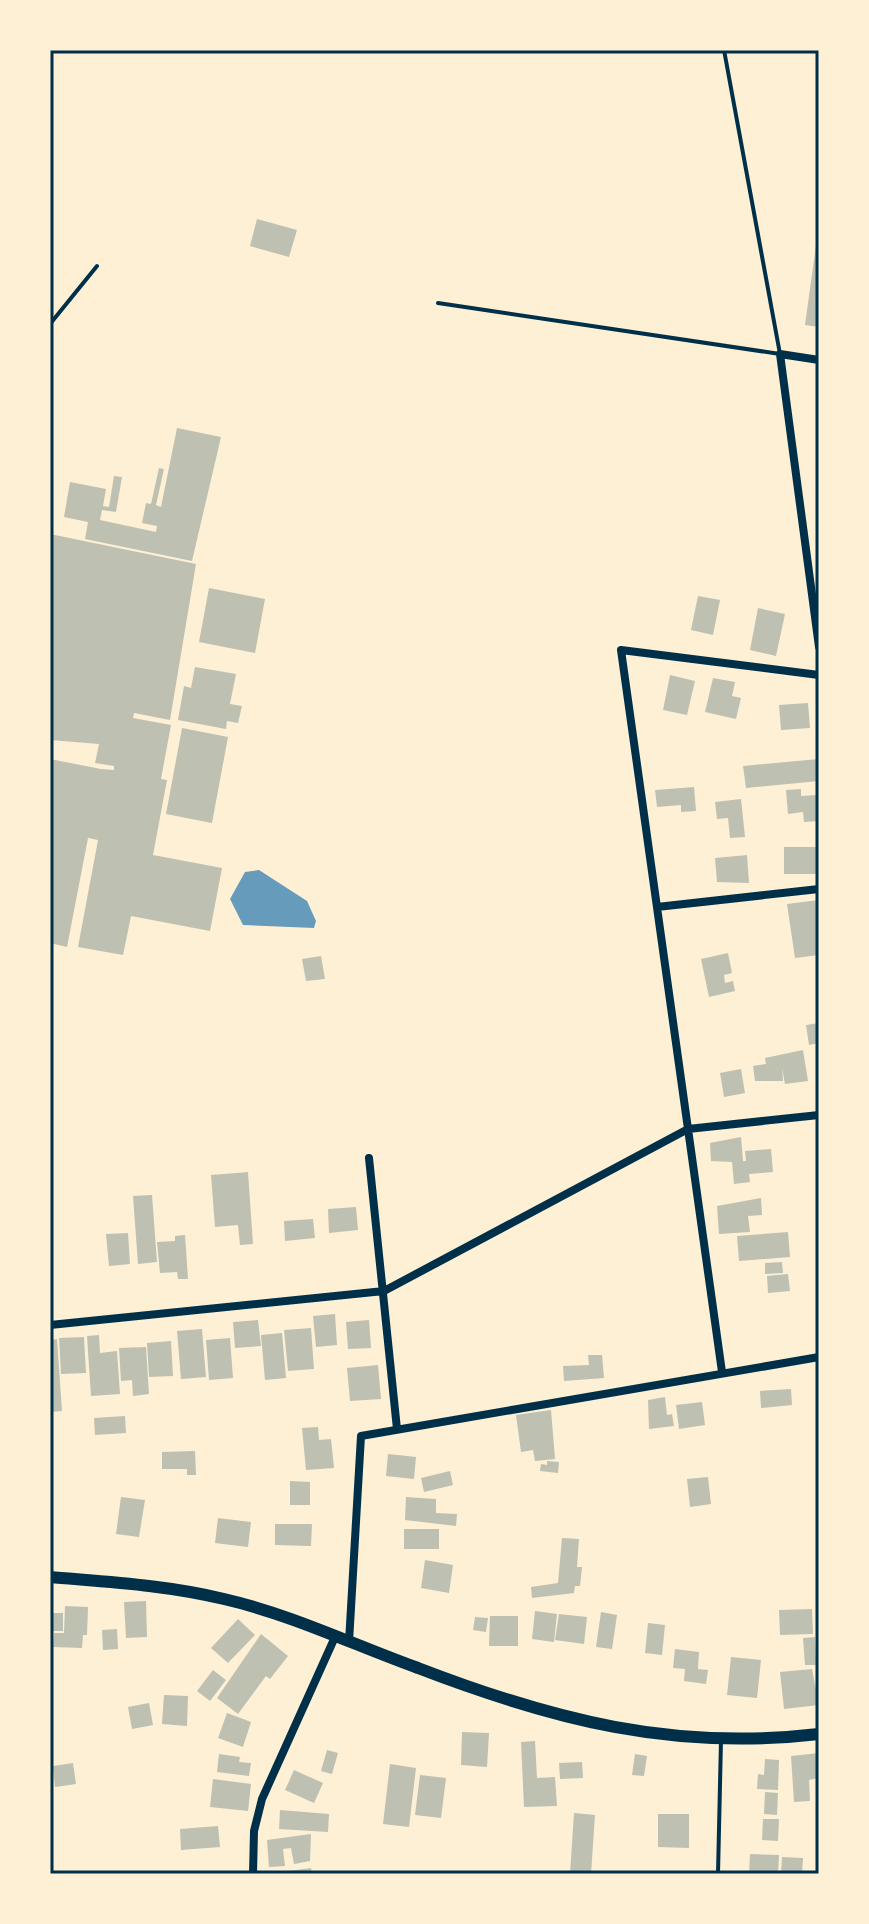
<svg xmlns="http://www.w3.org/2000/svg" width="869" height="1924" font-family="'Noto Sans',sans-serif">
<rect width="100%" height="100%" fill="#fdf0d5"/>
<path fill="#669bbc" d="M259 870 307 901 316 921 314 928 243 925 230 899 245 872Z"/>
<path fill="#bec0b2" d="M257 219 297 230 289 257 250 246Z
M817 238H819V327L805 325Z
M177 428 221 437 192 561 85 539 88 522 64 517 70 482 106 489 103 506 109 507 114 476 122 477 116 512 102 510 100 520 156 532 157 526 142 523 146 503 151 504 159 468 164 469 156 505 161 507Z
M50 534 196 564 170 720 134 713 133 718 171 725 161 779 167 780 153 855 222 868 210 931 131 916 123 955 78 947 98 840 88 838 67 947 50 943V759L101 769 114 770V766L95 763 99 744 50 740Z
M209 588 265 599 255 653 199 642Z
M698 596 720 600 713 635 691 630Z
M758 608 785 614 776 656 750 650Z
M195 667 236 674 230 704 242 706 238 723 227 721 226 729 178 720 184 686 191 688Z
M670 675 695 681 687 715 663 710Z
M713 678 735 682 732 696 741 698 736 719 705 712Z
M808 703 810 728 781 730 779 705Z
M182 728 228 737 212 823 166 814Z
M819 759V781L746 788 743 766Z
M694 787 696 811 681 812V805L657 807 655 790Z
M801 789V796L816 795 819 821 804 822 803 812 788 814 786 790Z
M741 799 745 837 730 838 728 818 717 819 715 802Z
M784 847H819V874H784Z
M747 855 749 883 717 882 715 858Z
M819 900V955L795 958 787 904Z
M728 953 732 973 724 975 725 983 733 981 735 991 709 997 701 959Z
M321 956 325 979 306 981 302 959Z
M819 1023V1043L809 1045 806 1025Z
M803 1050 808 1081 785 1084 782 1068 783 1081H755L753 1066 766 1064 765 1058Z
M741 1069 745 1093 724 1097 720 1073Z
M741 1137 743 1161H746L745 1151 771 1149 773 1172 749 1174 750 1182 734 1184 732 1162 711 1161 710 1143Z
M248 1172 253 1244 240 1245 238 1225 215 1227 211 1175Z
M152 1195 157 1262 138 1264 133 1196Z
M761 1198 762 1215 748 1216 750 1232 719 1234 717 1206Z
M356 1207 358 1230 329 1233 328 1209Z
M313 1219 315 1238 285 1241 284 1221Z
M788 1232 790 1257 739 1261 737 1236Z
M128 1233 130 1264 109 1266 106 1234Z
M185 1235 188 1279H178L177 1272 160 1273 157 1242 175 1241V1236Z
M782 1262 783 1273 765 1274V1263Z
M788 1274 790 1291 768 1293 767 1276Z
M335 1314 337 1345 316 1347 313 1316Z
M258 1320 261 1346 235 1348 233 1322Z
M369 1320 371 1348 348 1349 346 1322Z
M311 1328 314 1369 288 1371 284 1330Z
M202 1329 206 1377 181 1379 177 1331Z
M282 1333 286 1378 265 1380 261 1335Z
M99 1335 100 1353 117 1351 120 1394 91 1396 87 1336Z
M84 1337 86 1373 61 1374 59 1338Z
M230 1338 233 1378 209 1380 206 1340Z
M57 1339 62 1411 51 1412 50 1340Z
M171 1341 173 1376 149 1377 147 1343Z
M146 1347 149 1394 133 1396 132 1380 121 1381 119 1348Z
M588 1355H602L604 1378 564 1381 563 1366 589 1365Z
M378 1365 381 1399 350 1401 347 1368Z
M791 1389 792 1405 761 1408 760 1391Z
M665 1397 667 1415 672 1414 674 1426 649 1429 648 1400Z
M702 1402 705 1425 679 1429 676 1405Z
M551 1410 555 1459 535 1461 533 1450 521 1452 516 1415Z
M125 1416 126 1433 95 1435 94 1418Z
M318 1427 319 1440 331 1439 334 1468 306 1470 302 1428Z
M195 1451 196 1475H187V1469H162V1452Z
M388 1454 416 1457 414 1479 386 1476Z
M547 1461 559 1462 558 1473 540 1471 541 1464 547 1465Z
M450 1471 453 1485 424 1492 421 1478Z
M708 1477 711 1504 690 1507 687 1479Z
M290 1481 310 1482V1505H290Z
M121 1497 145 1500 139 1537 116 1534Z
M406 1497 436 1499V1513L457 1514 456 1526 405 1520Z
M218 1518 251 1522 248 1547 215 1543Z
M275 1524H312L311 1546 275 1545Z
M404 1529H439V1549H404Z
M562 1538 579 1539 577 1567H582L580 1586H575L574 1593 532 1598 531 1587 558 1583Z
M425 1560 453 1565 449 1593 421 1588Z
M146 1601 147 1637 126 1638 124 1602Z
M65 1606 88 1607 87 1635H83L82 1648 53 1647 54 1633H64Z
M812 1609 813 1634 780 1635 779 1610Z
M535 1611 557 1614 554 1642 532 1639Z
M601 1612 617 1615 612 1649 596 1647Z
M50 1613H63V1631H50Z
M559 1614 587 1617 584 1644 555 1640Z
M490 1616H518V1646H489Z
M475 1617 488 1618 486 1632 473 1630Z
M238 1619 255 1635 228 1663 211 1648Z
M648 1623 665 1625 662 1655 645 1653Z
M117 1629 118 1649 103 1650 102 1630Z
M261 1634 288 1656 270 1679 266 1676 238 1714 217 1698Z
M815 1637 816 1665H805L803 1638Z
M675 1649 699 1652 698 1669 708 1670 706 1684 684 1681 685 1669 673 1668Z
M731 1657 761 1660 757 1698 727 1695Z
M812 1669 819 1705 784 1709 780 1672Z
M213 1670 226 1680 210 1701 197 1691Z
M164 1695 188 1696 187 1726 162 1724Z
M149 1703 153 1725 132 1729 128 1707Z
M227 1713 251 1722 243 1747 218 1738Z
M462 1732 489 1733 487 1767 461 1765Z
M535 1741 537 1778 555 1777 557 1806 524 1807 521 1742Z
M327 1750 338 1753 332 1774 321 1771Z
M819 1753V1778L809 1780 810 1801 794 1802 791 1756Z
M219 1754 240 1757 239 1762 251 1763 249 1776 217 1772Z
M635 1754 647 1756 644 1776 632 1775Z
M765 1759 779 1760 778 1790 757 1789 758 1774 764 1775Z
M582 1762 583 1778 560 1779 559 1763Z
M73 1763 76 1784 55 1787 53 1766Z
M390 1764 416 1768 409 1827 383 1824Z
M294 1770 323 1783 314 1803 285 1790Z
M420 1775 446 1778 441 1818 415 1815Z
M213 1779 251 1784 248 1811 210 1807Z
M765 1792 778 1793 777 1815 764 1814Z
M280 1810 329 1814 328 1832 279 1829Z
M574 1813 595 1815 591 1874H570Z
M658 1814H689V1848L658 1847Z
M763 1819H779L778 1841 762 1840Z
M218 1826 220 1847 181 1850 180 1829Z
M311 1834 310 1861 294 1864 291 1848 283 1849 285 1866 269 1867 267 1840Z
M750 1854 779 1855 778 1874H749Z
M782 1857 803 1858 802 1874H781Z
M311 1868 312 1874H281V1872Z"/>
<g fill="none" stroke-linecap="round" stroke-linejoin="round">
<path stroke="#003049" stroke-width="4" d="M438 303 780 354 724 50
M50 324 97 266
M718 1874 721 1740"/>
<path stroke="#003049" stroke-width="8" d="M819 360 780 354 819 647
M657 907 819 889
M369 1158 397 1429
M50 1325 384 1291 688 1129 819 1115
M722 1372 621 650 819 675
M349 1642 361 1436 819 1357
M253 1874 254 1831 262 1799 335 1637"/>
<path stroke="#003049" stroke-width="12" d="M50 1577C108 1582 167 1585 224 1599 290 1614 354 1645 418 1668 553 1720 673 1751 819 1734"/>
</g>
<rect width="869" height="1924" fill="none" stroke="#fdf0d5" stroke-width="104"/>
<rect x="52" y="52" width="765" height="1820" fill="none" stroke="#003049" stroke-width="3"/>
</svg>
